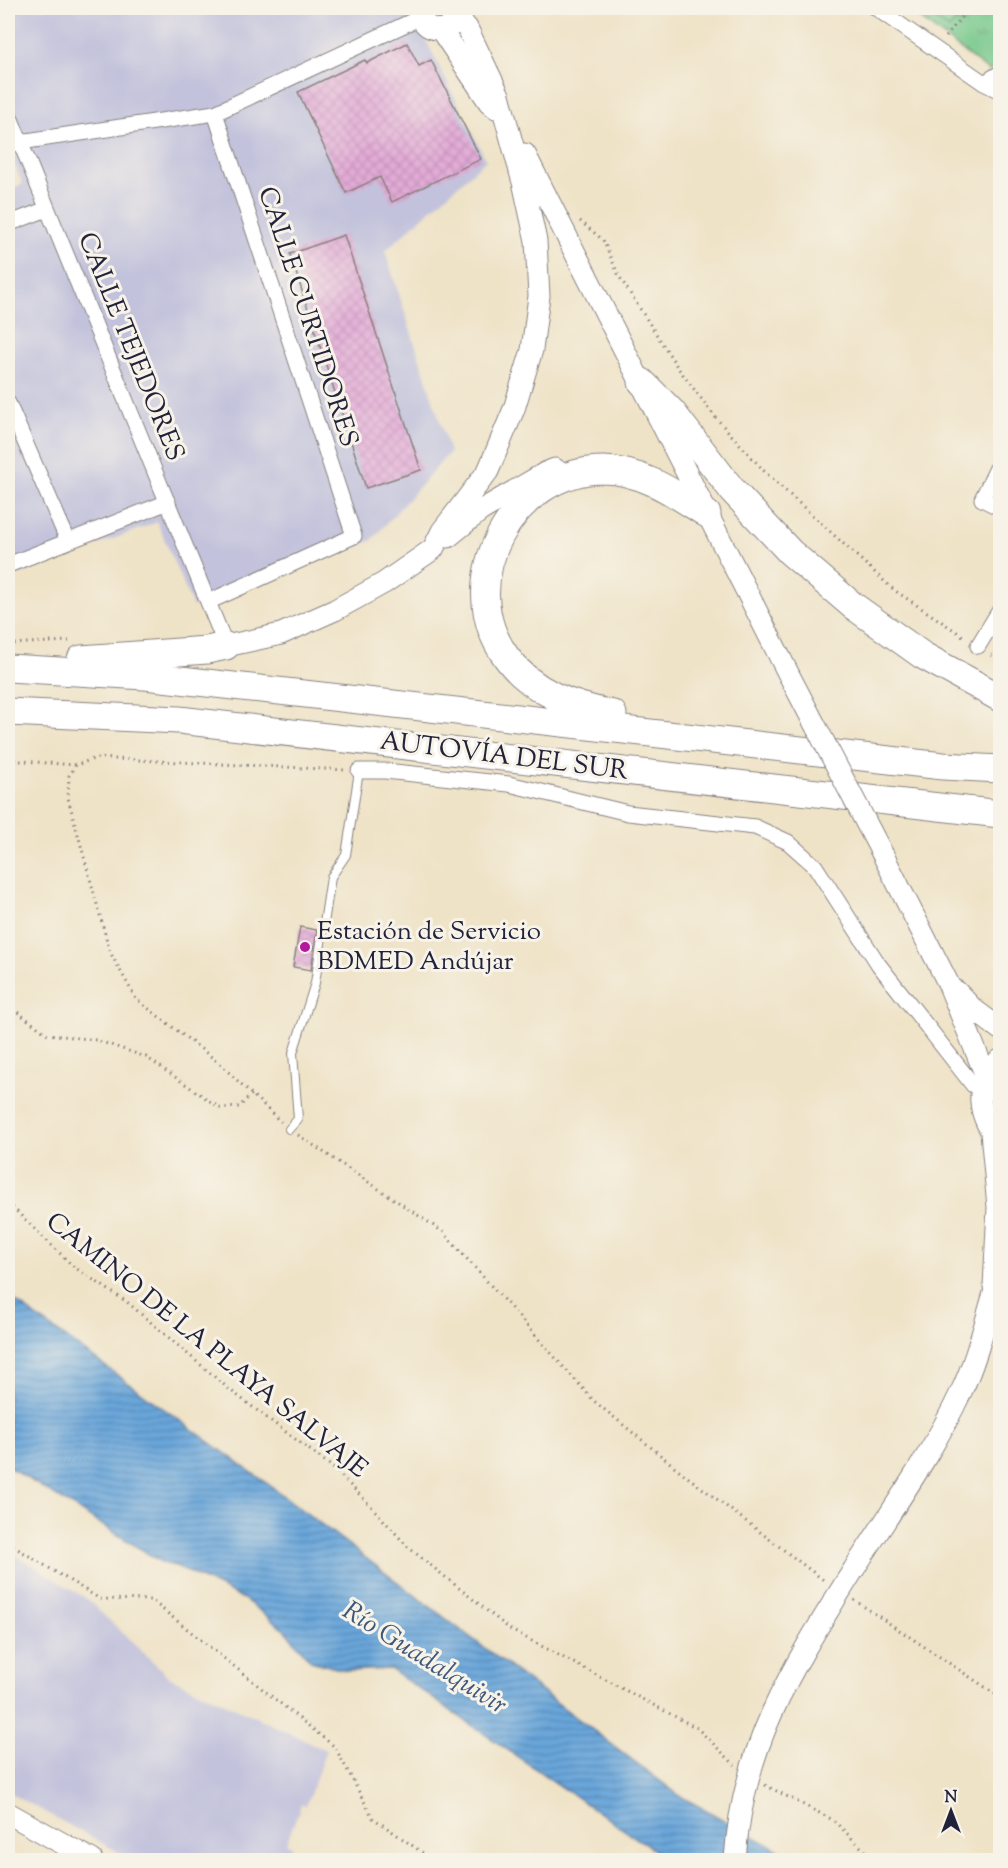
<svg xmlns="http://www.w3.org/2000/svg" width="1008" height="1868" font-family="'Sorts Mill Goudy',serif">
<defs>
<pattern id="grass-tufts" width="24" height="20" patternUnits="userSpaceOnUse" patternTransform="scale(1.5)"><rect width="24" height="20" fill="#74c78a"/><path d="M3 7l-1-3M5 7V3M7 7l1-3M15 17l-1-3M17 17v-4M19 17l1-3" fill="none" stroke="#5fa172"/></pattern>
<pattern id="water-rules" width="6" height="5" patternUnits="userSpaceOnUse" patternTransform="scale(1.5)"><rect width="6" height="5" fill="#69a6da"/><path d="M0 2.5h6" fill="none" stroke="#5687b2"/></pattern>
<pattern id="building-cross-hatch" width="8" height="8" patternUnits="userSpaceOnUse" patternTransform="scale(1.5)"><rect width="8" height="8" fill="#e3abd7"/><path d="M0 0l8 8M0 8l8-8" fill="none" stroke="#c293b9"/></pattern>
</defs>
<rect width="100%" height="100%" fill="#f7f3e8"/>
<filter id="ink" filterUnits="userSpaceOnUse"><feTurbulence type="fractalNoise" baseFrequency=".0167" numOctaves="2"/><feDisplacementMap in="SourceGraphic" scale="12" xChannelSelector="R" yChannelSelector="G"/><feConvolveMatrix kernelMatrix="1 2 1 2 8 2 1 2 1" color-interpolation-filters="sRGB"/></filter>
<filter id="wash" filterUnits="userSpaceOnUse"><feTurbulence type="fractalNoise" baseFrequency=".008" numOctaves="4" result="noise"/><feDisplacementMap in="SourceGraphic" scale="24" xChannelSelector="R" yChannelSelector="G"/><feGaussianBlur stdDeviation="1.35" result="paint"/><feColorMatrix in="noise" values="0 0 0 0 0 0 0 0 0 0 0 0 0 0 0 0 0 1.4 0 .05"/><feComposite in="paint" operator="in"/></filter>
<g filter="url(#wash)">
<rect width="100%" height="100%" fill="#efe3c7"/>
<path fill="#c2c2dc" d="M8 8H410L486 160 385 251 450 452 371 541 193 607 157 522 8 579V190L23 184 8 151Z
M8 1551 87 1599 169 1677 326 1750 306 1806 301 1804 286 1844 292 1846 287 1860H133L8 1792Z"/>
<path fill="url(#grass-tufts)" stroke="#4b7462" stroke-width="1.5" d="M908 8H1000V63L989 71 907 9Z"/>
<path fill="#74c78a" stroke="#4b7462" stroke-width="1.5" d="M920 8H967L949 29Z"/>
<path fill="url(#water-rules)" stroke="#46648a" stroke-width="1.5" d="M8 1296 272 1487 680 1796 797 1860H668L390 1669 347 1671 311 1661 285 1630 244 1599 176 1566 163 1563 8 1466Z"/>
<g id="blocks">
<path fill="url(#building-cross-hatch)" d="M407 43 419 66 431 60 481 159 392 202 380 177 346 193 298 92 365 60 367 63Z
M344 235 421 470 366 488 290 254Z
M300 927 317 930 311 970 293 967Z"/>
</g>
</g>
<g filter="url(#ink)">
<use href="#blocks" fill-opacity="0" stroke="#888281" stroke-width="1.5"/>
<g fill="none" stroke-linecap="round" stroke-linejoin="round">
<g stroke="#888281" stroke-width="10">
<path id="lane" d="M289 1129 298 1119 293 1053 315 983 331 877 346 855 359 771"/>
</g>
<g stroke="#888281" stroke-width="17">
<path id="street" d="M876 8 984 83 1000 91
M984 83 1000 73
M8 112 226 646
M20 142 215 113 421 17
M8 224 47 209
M8 403 68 541
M1000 462 982 499 1000 508
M8 565 168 502
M208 602 354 536 215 113
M978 646 1000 610
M359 771H385L509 784 628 813 755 827 788 842 815 866 879 965 973 1085 981 1090"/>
</g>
<g stroke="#888281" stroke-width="23">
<path id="secondary" d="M420 8C419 27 438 36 454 24
M441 30 489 102 496 108
M525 154 789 675
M448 537 480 511 545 473 555 469
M226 646 281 634 335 610 384 583 433 549 442 531 488 471 514 409 532 350 539 296 536 241 524 186 499 95 467 28 458 18
M883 855 948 983 986 1076
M956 991 973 1009 1000 1029
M991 1132 998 1207 994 1287
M1000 1141C977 1119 972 1081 1000 1060
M854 1569C891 1511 932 1454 961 1392 979 1354 987 1313 1000 1274
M8 1813 92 1860"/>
</g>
<g stroke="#888281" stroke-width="29">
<path id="highway" d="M642 382 672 412 733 491 790 552 852 605 922 655 1000 698
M81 659 207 650 226 646
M8 668 145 676 943 766 1000 769
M8 712 179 720 1000 814
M613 714C572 706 533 693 507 658 451 583 512 470 604 470 644 471 675 494 707 514"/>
</g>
<path stroke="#888281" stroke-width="3" stroke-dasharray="1.5 4.5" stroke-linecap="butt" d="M946 37 968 8
M580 221 603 240 619 276 678 368 716 418 765 472 894 590 966 638
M8 644 69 641
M991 655 1000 659
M8 760 76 765 96 758 346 770
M76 765 69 776 68 798 110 952 136 999 218 1062 281 1122
M8 1005 47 1034 96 1040 146 1057 220 1108 239 1107 252 1094
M298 1135 443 1232 594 1401 685 1475 826 1582
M8 1203 74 1267 127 1302 230 1390 331 1466 369 1504 408 1547 511 1630 697 1728 735 1765
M8 1543 100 1599 151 1600 335 1747 373 1818 433 1860
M854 1600 1000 1697
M765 1785 833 1820 866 1852 881 1860"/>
<use href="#lane" stroke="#fff" stroke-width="8"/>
<use href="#street" stroke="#fff" stroke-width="15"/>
<use href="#secondary" stroke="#fff" stroke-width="21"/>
<use href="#highway" stroke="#fff" stroke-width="27"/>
<g stroke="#888281" stroke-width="23" stroke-linecap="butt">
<path id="secondary-bridge" d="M789 675 883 855
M735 1860C742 1744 794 1665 854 1569"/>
</g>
<use href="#secondary-bridge" stroke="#fff" stroke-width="21"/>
</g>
</g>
<circle fill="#b5179e" stroke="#f7f3e8" stroke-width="2" cx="305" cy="947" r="6"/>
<g text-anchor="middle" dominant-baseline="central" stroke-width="6" stroke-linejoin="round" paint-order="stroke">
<g font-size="26" fill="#22223b" stroke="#f7f3e8">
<text transform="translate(307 317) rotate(72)">CALLE CURTIDORES</text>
<text transform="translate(130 347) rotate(68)">CALLE TEJEDORES</text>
<text transform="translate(504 757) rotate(7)">AUTOVÍA DEL SUR</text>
<text transform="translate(206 1346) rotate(39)">CAMINO DE LA PLAYA SALVAJE</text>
</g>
<g font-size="26" fill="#22223b" stroke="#f7f3e8" text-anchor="start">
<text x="317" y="932">Estación de Servicio<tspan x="317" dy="30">BDMED Andújar</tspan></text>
</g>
<g font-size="27" font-style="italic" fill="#3e577b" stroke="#f7f3e8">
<text transform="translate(424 1659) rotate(32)">Río Guadalquivir</text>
</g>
</g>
<rect width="1008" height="1868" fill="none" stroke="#f7f3e8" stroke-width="30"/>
<g transform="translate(951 1811)" stroke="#f7f3e8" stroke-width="4.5" paint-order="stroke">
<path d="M0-4.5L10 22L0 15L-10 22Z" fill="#22223b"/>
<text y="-9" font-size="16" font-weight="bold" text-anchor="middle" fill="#22223b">N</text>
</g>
</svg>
